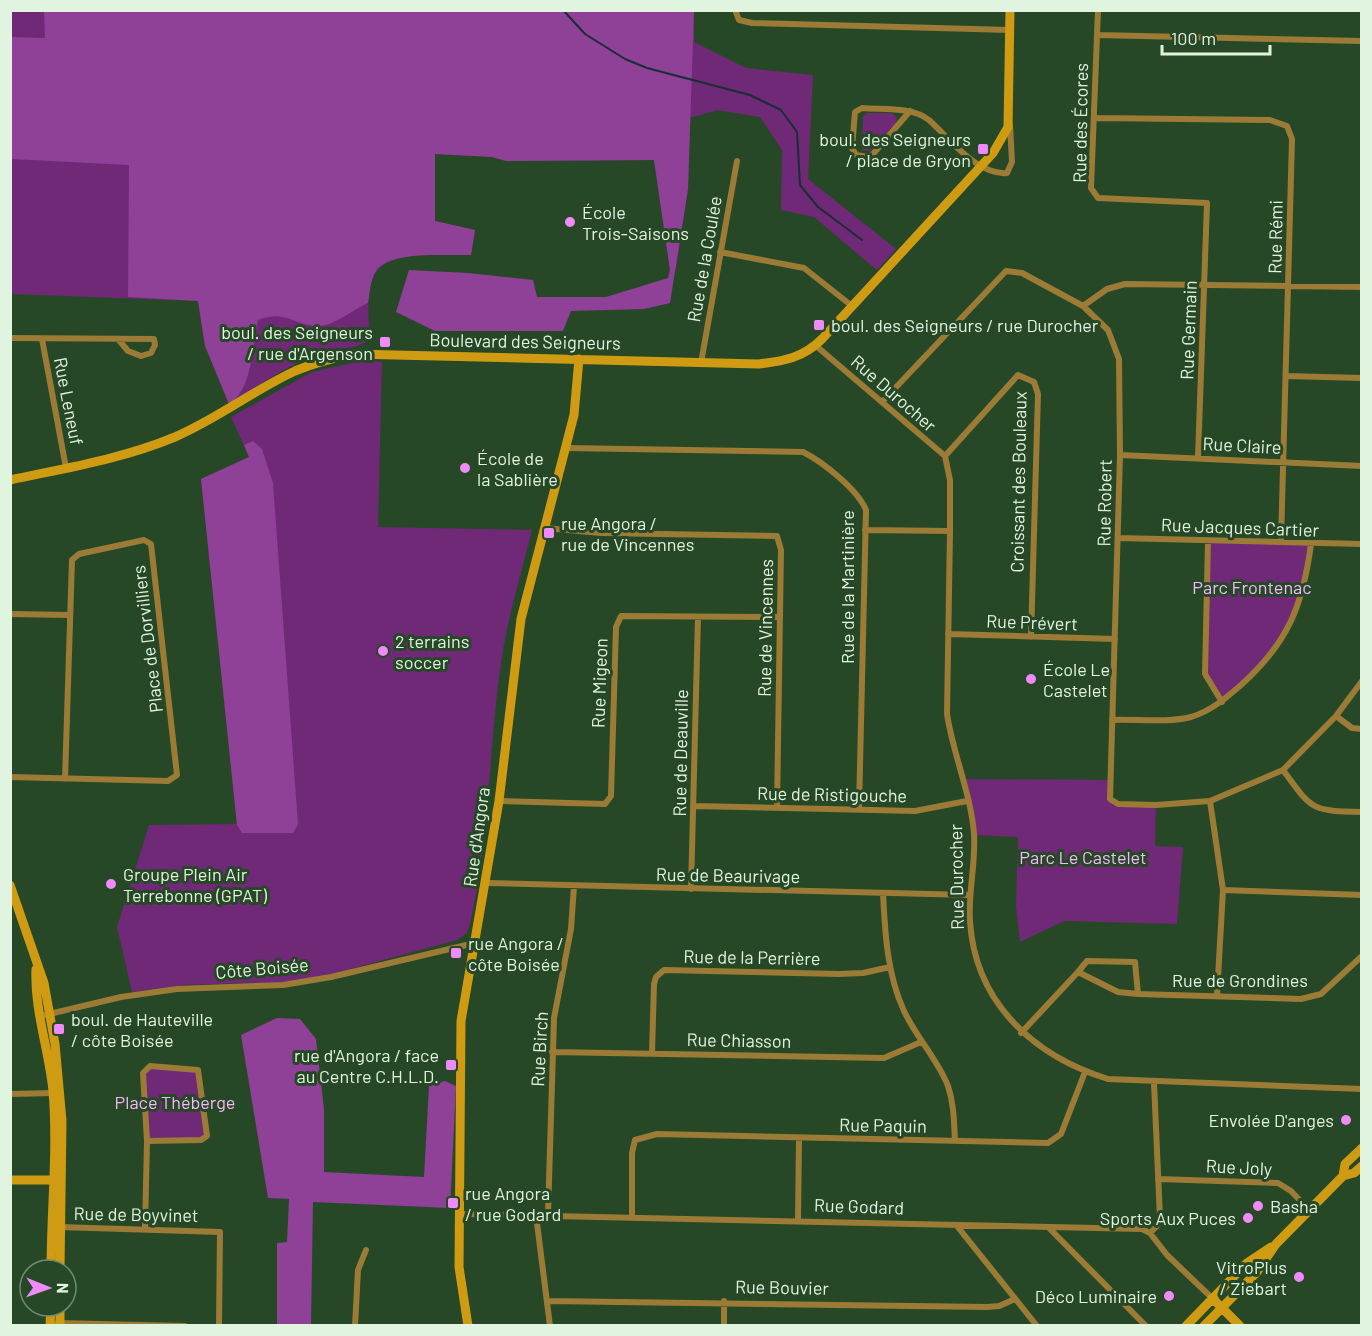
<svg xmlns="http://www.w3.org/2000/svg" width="1372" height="1336" font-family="Barlow,sans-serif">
<rect width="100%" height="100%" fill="#274827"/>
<path fill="#6f2977" d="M10 11H694V42L746 68 813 75 808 179 896 249 877 270 814 217 781 210 782 150 760 117 717 110 690 118 688 189 676 269 670 270 654 160 506 161 492 157 435 154V221L475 230 471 255C441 256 380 246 371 283 366 301 369 321 370 339 357 351 334 347 317 354 286 366 257 387 229 404L205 346 198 301 11 294Z
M891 113 897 117 896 123 870 151 862 150 863 116 867 113Z
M362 361 382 362 378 527 532 530C522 570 510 610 503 650 488 742 491 837 469 928L466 934 457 940 321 977 285 982 185 985 132 992 117 927 149 825 237 824 201 479 249 457 231 417 312 372Z
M1208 541 1311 544C1305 562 1303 581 1297 599 1282 642 1256 670 1222 699L1205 674Z
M961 779 1111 780 1110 799 1118 804 1156 805 1155 846 1183 847 1177 924 1064 921 1020 942 1016 906 1018 837 974 835Z
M145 1068 198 1070 209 1131 201 1140 147 1141Z"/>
<path fill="#8e4196" d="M44 11H694L688 189 670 303 644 309 571 311 563 331H435L396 312 409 270 468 273 533 280 537 297H606L668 278 670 270 654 160 506 161 492 157 435 154V221L475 230 471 255C447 256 390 250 376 271 370 281 370 292 368 303 354 309 333 327 317 326 293 325 286 309 258 320 252 345 253 390 229 404L205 346 198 301 128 297 129 165 11 159V37L45 38Z
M253 441 262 449 273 483 298 824 293 833H242L237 825 201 479 249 457 244 445Z
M277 1018 300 1019 316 1039 324 1109V1172L424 1177 429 1086 445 1081 456 1086 450 1208 313 1202 311 1325H277V1243L287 1242 289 1199 268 1198 241 1035Z"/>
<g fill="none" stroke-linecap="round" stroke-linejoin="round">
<path stroke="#172f32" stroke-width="2" d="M563 10 585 34 625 59 647 68 750 95 781 110 797 132 800 185 818 207 862 240"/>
<path stroke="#9c7b36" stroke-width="6" d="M735 10 739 20 752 23 1010 30
M1098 10 1091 188 1098 198 1207 203 1198 458
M1097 35 1362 41
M910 111 873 154 868 157 856 155 852 148 855 112 862 108C884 110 911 106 929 120 950 139 978 176 1007 173L1012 162 1010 125
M1095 118 1270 120 1287 126 1292 139 1281 542
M720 252 804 268 852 306
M1083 306 1107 289 1125 284 1362 287
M10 338 154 339 155 345 151 353 141 356 128 351 118 339
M42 339 66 468
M815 345 945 456 950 480V531L947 714C953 754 971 794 974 834 976 863 968 892 970 921 975 1003 1034 1056 1108 1079L1362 1089
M701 363 737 161
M1286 376 1362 378
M882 402 1006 271 1022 273 1083 306 1108 330 1119 359 1120 455 1110 799 1118 804 1156 805 1210 801 1283 770 1336 716 1362 681
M566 448 803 452C823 462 858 490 866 510L859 809
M1120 455 1362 466
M945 456 1018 375 1034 382 1038 394 1031 637
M545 528 601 533 777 536 781 550 777 808
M865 530 950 531
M1118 538 1362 544
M1208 541 1205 674 1222 702
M10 614 70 615
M948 634 1115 639
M1336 716 1352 728 1362 729
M1112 720C1137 719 1167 723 1191 717 1211 711 1226 698 1241 685 1288 643 1303 605 1311 544
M1283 770C1312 810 1311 811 1362 812
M10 777 168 781 177 775 151 544 144 540 79 554 72 560 65 779
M499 801 605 804 611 796 616 627 621 616 780 617
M1210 801 1223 890 1217 995
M694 806 915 811 967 801
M487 883 970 895
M691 889 698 617
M1223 890 1362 895
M883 893C885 933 887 974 904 1011 916 1037 938 1060 948 1086 954 1104 954 1122 955 1141
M1078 972 1087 961 1135 962 1138 994
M41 1016 121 997 177 989 283 985 331 977 475 943
M1021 1033 1078 972 1118 992 1138 994 1301 999 1321 994 1362 956
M552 1052 884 1058 921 1042
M652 1053 654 984 656 977 664 970 839 974 863 973 890 967
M10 1094 55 1093
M1158 1179 1278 1183 1291 1191 1309 1210
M461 1214 1142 1229 1150 1233 1167 1255 1212 1298
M548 1214 554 1018 571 929 574 886
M536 1215 550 1326
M632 1217V1153L635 1140 657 1134 1048 1143 1061 1134 1085 1072
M798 1220 799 1139
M957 1226 1037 1326
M59 1227 220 1232 219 1326
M1049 1228 1146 1326
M145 1229 147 1141 143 1073 150 1066 198 1070 207 1136 201 1140 147 1141
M1150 1233 1157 1226 1160 1218 1154 1083
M547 1301 987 1307 999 1306 1015 1299
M57 1323 185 1326
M355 1326 358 1270 366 1250
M724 1326V1301"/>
<path stroke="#cf9b13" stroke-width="9" d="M10 480C66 468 122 459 175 437 217 419 254 390 295 371 314 363 333 358 353 354L759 364C784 361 803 358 822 339L993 153 1008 127 1010 10
M10 885 44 983 55 1044 62 1121 60 1270
M36 969C34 1009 49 1050 53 1091 58 1150 51 1211 51 1270
M1343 1176 1354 1173 1362 1166
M10 1180H56
M1212 1298 1240 1326
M50 1326 51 1306
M60 1326V1306
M468 1326 459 1267 461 1021 499 801 521 619 574 415 579 359
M1186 1326 1247 1263 1271 1247
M1204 1326 1257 1272 1276 1244 1343 1176 1345 1164 1362 1148"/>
</g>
<g fill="#ee8bf8" stroke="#274827" stroke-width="2">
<rect x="977" y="143" width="12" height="12" rx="3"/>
<circle cx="570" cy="222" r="6"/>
<rect x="813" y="319" width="12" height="12" rx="3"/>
<rect x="379" y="336" width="12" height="12" rx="3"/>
<circle cx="465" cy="468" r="6"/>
<rect x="543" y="527" width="12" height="12" rx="3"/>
<circle cx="383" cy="651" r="6"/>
<circle cx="1031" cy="679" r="6"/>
<circle cx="111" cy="884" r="6"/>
<rect x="450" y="947" width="12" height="12" rx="3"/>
<rect x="53" y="1023" width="12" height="12" rx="3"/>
<rect x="445" y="1059" width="12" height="12" rx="3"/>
<circle cx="1346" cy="1120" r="6"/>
<rect x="447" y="1197" width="12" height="12" rx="3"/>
<circle cx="1258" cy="1206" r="6"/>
<circle cx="1248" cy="1218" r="6"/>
<circle cx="1299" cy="1277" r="6"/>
<circle cx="1169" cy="1296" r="6"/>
</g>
<g text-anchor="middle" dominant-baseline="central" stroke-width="6" stroke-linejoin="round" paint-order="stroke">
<g font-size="18" fill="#e1f4e0" stroke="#274827">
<text transform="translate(1080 123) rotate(-89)">Rue des Écores</text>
<text transform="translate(1275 237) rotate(-89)">Rue Rémi</text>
<text transform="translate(704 259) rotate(-80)">Rue de la Coulée</text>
<text transform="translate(1188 330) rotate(-88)">Rue Germain</text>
<text transform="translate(525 341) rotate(1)">Boulevard des Seigneurs</text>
<text transform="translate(894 393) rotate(41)">Rue Durocher</text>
<text transform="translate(69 401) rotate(79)">Rue Leneuf</text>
<text transform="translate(1242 445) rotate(3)">Rue Claire</text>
<text transform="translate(1018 482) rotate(-89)">Croissant des Bouleaux</text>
<text transform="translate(1104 503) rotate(-89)">Rue Robert</text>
<text transform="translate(1240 527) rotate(2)">Rue Jacques Cartier</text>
<text transform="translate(847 587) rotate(-90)">Rue de la Martinière</text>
<text transform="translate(1032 622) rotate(2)">Rue Prévert</text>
<text transform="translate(765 628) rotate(-89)">Rue de Vincennes</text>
<text transform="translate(147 639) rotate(-97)">Place de Dorvilliers</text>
<text transform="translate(599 683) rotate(-88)">Rue Migeon</text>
<text transform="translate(680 753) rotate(-89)">Rue de Deauville</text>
<text transform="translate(832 794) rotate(1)">Rue de Ristigouche</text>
<text transform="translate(476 837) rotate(-82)">Rue d'Angora</text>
<text transform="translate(728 875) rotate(1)">Rue de Beaurivage</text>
<text transform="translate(956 877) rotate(-91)">Rue Durocher</text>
<text transform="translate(752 957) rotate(1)">Rue de la Perrière</text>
<text transform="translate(262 968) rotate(-5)">Côte Boisée</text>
<text x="1240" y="980">Rue de Grondines</text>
<text transform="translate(739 1040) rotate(1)">Rue Chiasson</text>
<text transform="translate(539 1049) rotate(-87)">Rue Birch</text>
<text transform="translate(883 1125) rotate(1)">Rue Paquin</text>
<text transform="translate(1239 1167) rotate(3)">Rue Joly</text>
<text transform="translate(859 1206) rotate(2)">Rue Godard</text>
<text transform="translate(136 1214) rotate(1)">Rue de Boyvinet</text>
<text transform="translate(782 1287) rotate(1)">Rue Bouvier</text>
</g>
<g font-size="18" fill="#e1f4e0" stroke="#274827" text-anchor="start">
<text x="971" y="139" text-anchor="end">boul. des Seigneurs<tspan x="971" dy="21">/ place de Gryon</tspan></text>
<text x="582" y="212">École<tspan x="582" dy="21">Trois-Saisons</tspan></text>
<text x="831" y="325">boul. des Seigneurs / rue Durocher</text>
<text x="373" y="332" text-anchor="end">boul. des Seigneurs<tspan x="373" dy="21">/ rue d'Argenson</tspan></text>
<text x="477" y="458">École de<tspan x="477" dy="21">la Sablière</tspan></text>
<text x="561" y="523">rue Angora /<tspan x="561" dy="21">rue de Vincennes</tspan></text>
<text x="395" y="641">2 terrains<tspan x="395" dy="21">soccer</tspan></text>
<text x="1043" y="669">École Le<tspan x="1043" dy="21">Castelet</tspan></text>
<text x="123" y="874">Groupe Plein Air<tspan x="123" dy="21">Terrebonne (GPAT)</tspan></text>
<text x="468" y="943">rue Angora /<tspan x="468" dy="21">côte Boisée</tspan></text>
<text x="71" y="1019">boul. de Hauteville<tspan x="71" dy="21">/ côte Boisée</tspan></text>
<text x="439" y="1055" text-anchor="end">rue d'Angora / face<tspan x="439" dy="21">au Centre C.H.L.D.</tspan></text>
<text x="1334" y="1120" text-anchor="end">Envolée D'anges</text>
<text x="465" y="1193">rue Angora<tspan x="465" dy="21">/ rue Godard</tspan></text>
<text x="1270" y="1206">Basha</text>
<text x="1236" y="1218" text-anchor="end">Sports Aux Puces</text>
<text x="1287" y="1267" text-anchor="end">VitroPlus<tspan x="1287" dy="21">/ Ziebart</tspan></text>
<text x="1157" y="1296" text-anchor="end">Déco Luminaire</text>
</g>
<g font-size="18" fill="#f6b9fb" stroke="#274827">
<text x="1252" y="587">Parc Frontenac</text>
<text x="1083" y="857">Parc Le Castelet</text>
<text x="175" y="1102">Place Théberge</text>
</g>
</g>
<rect width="1372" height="1336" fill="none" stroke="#e1f4e0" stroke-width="24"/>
<g transform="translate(48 1288) rotate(91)"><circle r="28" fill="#274827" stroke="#718d71" stroke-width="1.5"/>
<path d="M0-4.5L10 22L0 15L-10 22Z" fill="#ee8bf8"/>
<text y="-9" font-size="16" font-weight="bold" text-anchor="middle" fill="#e1f4e0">N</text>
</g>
<path d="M1162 45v9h108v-9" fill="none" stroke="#e1f4e0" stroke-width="3"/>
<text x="1171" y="45" font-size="18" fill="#e1f4e0" stroke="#274827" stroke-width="4.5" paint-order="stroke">100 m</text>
</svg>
